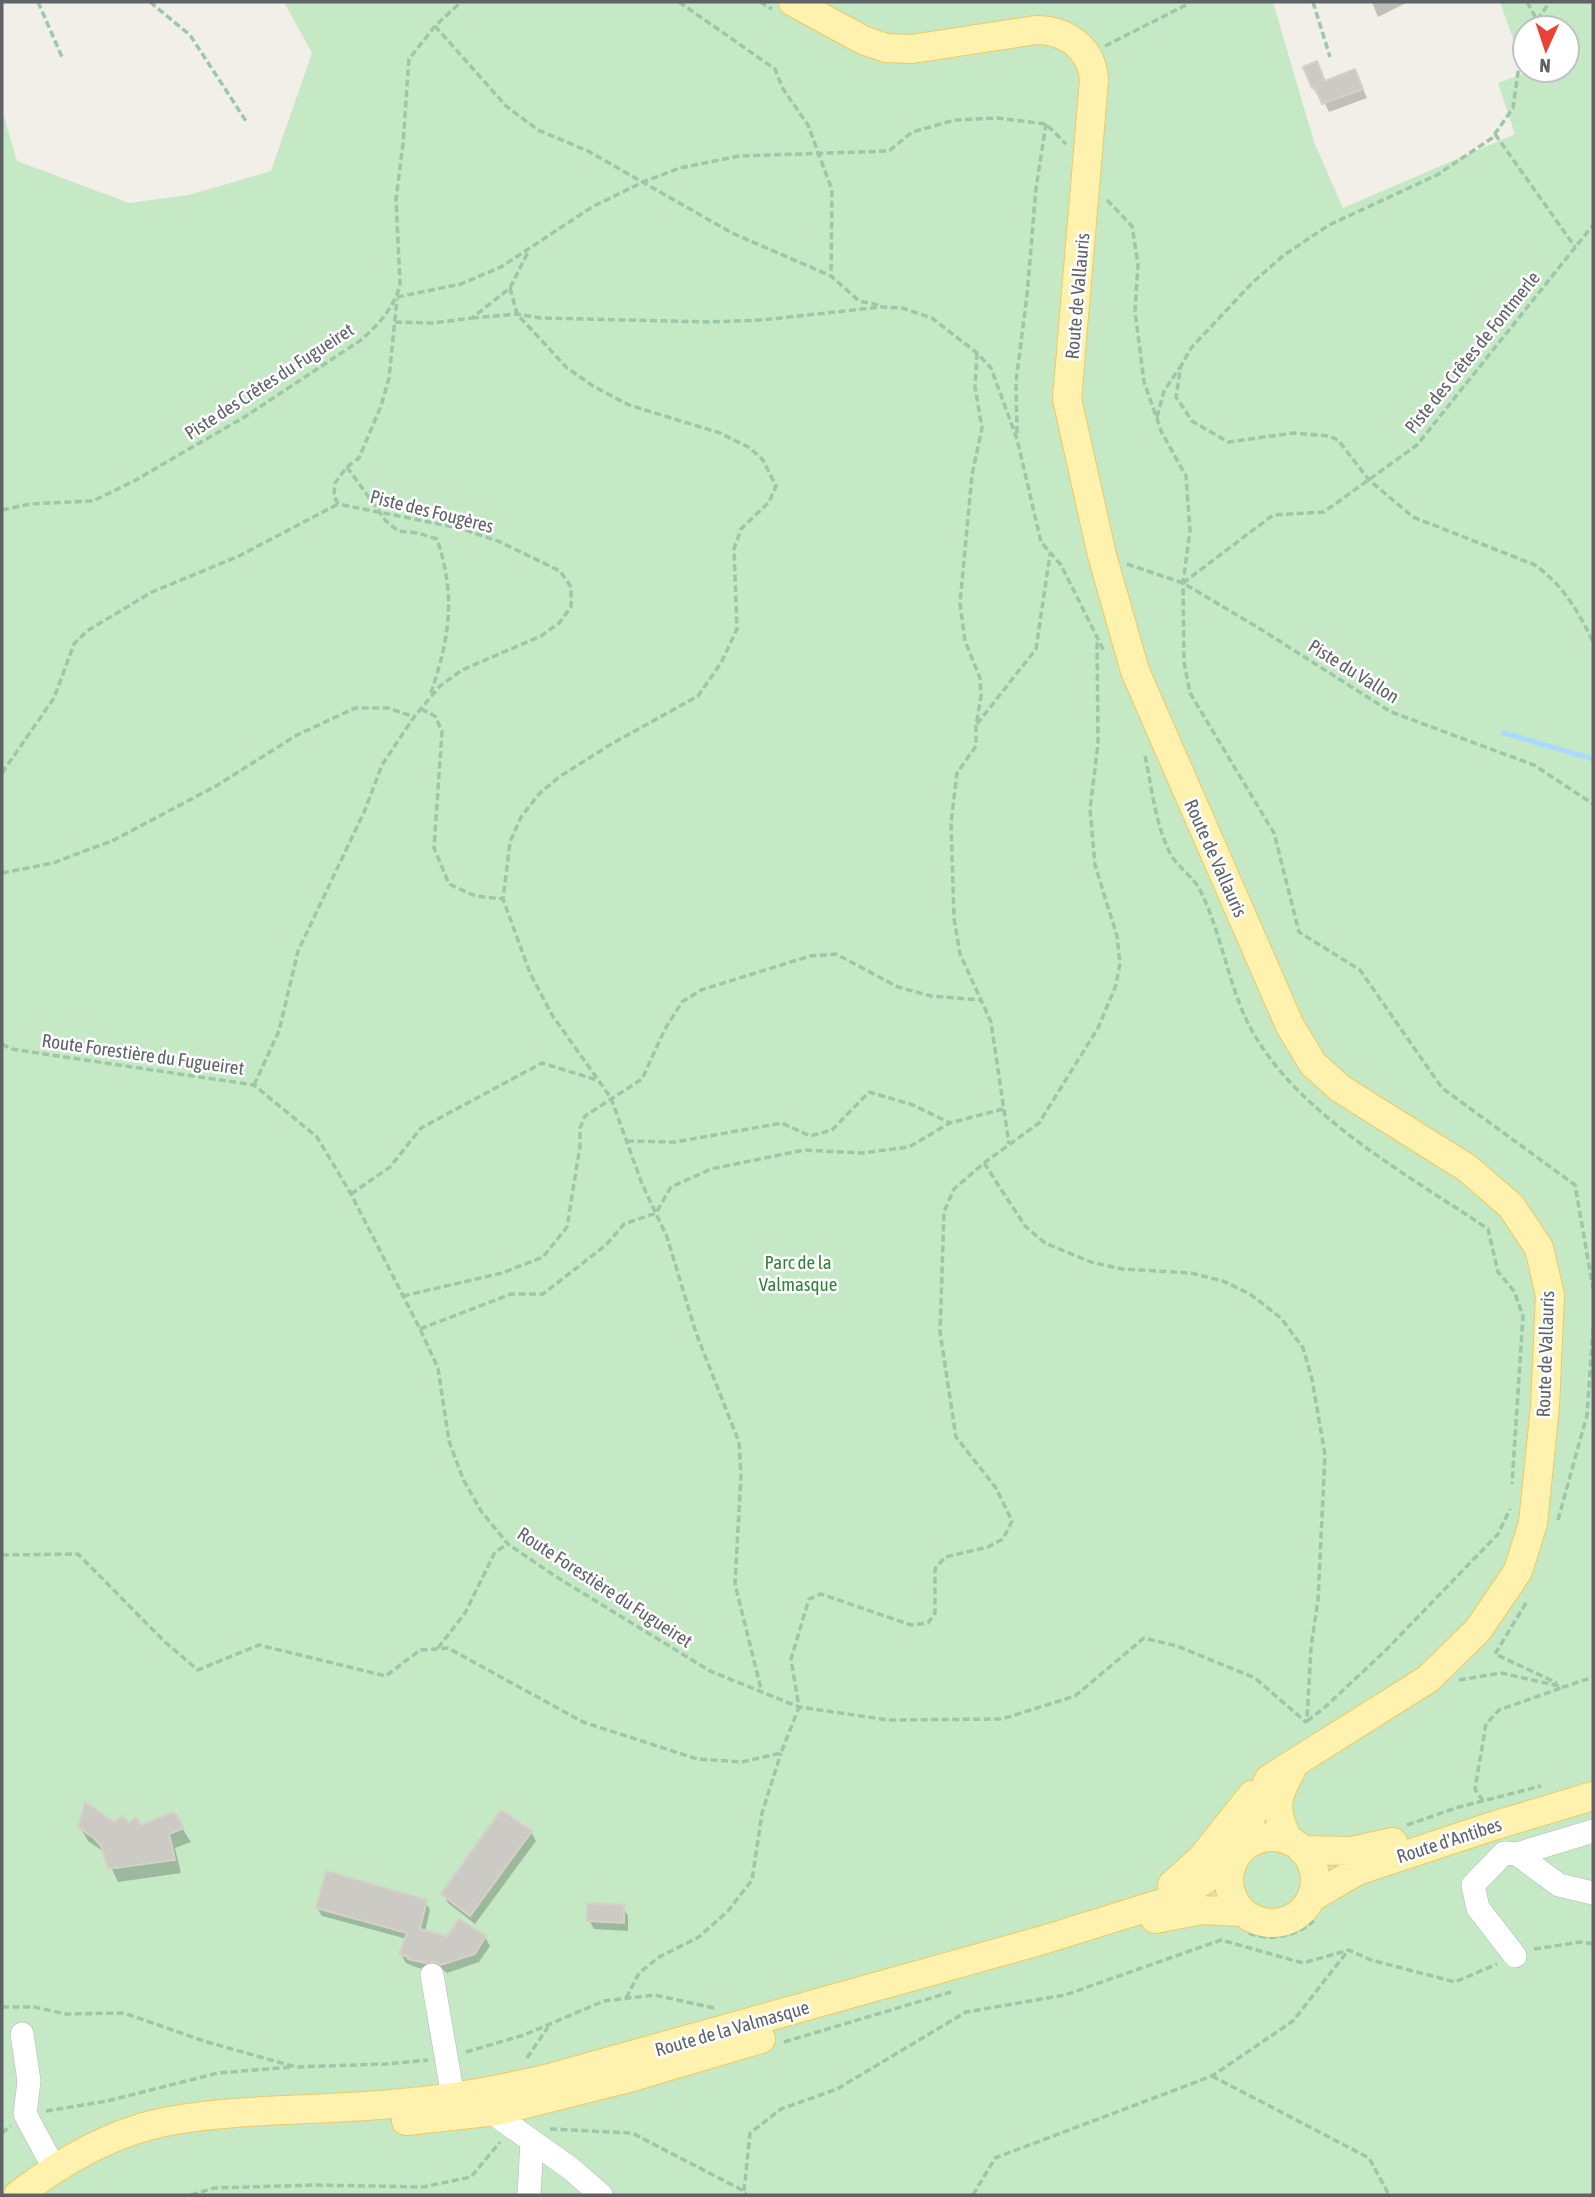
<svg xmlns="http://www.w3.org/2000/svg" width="1595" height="2197" font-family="'Asap Condensed',sans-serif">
<rect width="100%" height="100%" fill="#f1efe8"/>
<path fill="#c5e8c5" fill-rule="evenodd" d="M284 2H1273L1314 142 1343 208 1515 134 1498 83 1525 73 1500 2H1593V2195H2V110L17 161 129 203 189 195 271 171 312 53ZM1525 28H1567V70H1525Z"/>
<path fill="#0003" d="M1372 2H1408L1378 17Z
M1359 80 1367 98 1329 112 1321 95 1318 96 1313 88 1325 83Z
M173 1814 191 1842 175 1848 181 1873 118 1882 104 1852 88 1841 80 1827 114 1824 140 1828Z
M531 1832 536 1841 475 1924 448 1903 443 1894Z
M425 1901 430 1910 425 1932 447 1938 485 1937 490 1946 479 1962 447 1973 442 1969 431 1971 415 1967 406 1963 401 1955 407 1939 322 1916 317 1908Z
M623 1907 628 1916V1931L594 1929 589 1920Z"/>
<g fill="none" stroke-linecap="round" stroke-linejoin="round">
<path stroke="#aadaff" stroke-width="5" d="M1504 733 1593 759"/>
</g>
<path fill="#cccac5" stroke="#d6d1c6" stroke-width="2" d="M1317 61 1325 81 1355 69 1363 89 1322 104 1315 87 1312 88 1303 67Z
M85 1802 114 1822 123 1816 129 1823 136 1817 141 1825 174 1812 184 1828 169 1834 175 1860 108 1869 101 1846 94 1838 78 1827Z
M501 1810 532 1831 470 1916 441 1894Z
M326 1871 427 1900 420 1929 447 1936 459 1919 486 1936 475 1954 441 1965 436 1962 425 1963 408 1959 409 1957 399 1955 407 1933 316 1908Z
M587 1903 624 1905V1923L587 1921Z"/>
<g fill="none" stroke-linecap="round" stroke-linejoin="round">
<g stroke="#b5b8bc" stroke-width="24">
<path id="minor" d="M1504 1853 1473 1885 1478 1908 1515 1956
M1504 1853 1517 1854 1593 1831
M1517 1854 1559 1885 1593 1893
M432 1975 453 2097
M22 2034 29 2081 25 2114 54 2168
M505 2098 497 2111 501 2119 570 2168 601 2195
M529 2195 532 2142"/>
</g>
<g stroke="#f2c960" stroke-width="30">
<path id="major" d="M793 2 863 40 886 48 912 49 1036 30C1066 30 1092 48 1094 80L1067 399 1102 555 1135 671 1290 1026 1313 1064 1341 1089 1467 1168 1511 1206 1539 1248 1550 1295 1545 1407 1533 1523 1518 1571 1478 1630 1428 1679 1269 1779 1253 1812 1241 1850
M1229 1880a43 43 0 1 1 86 0a43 43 0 1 1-86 0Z
M1288 1840C1274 1810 1275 1799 1291 1771
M1302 1850 1352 1851 1393 1842
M1172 1885 1201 1859 1252 1795
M1311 1898 1357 1871 1496 1825 1593 1796
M1155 1919 1202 1910 1242 1912
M406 2121 497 2111 625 2079 761 2039
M18 2195C61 2162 110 2133 164 2122 238 2108 316 2111 391 2104 446 2100 500 2090 553 2077L1043 1940 1165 1902 1198 1884 1234 1860"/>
</g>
<path stroke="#9cc7a9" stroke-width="3.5" stroke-dasharray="7 3.5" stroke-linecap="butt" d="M38 2 62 57
M150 2 190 35 246 121
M679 2 775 69 783 89 808 125 832 190 831 276
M760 2 772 9
M1313 2 1330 57
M1527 2 1537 20 1534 28
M1537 20 1550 2
M435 26 506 106 538 130 588 151 732 233 831 276 859 301 879 305
M1105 46 1186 5
M1525 51 1519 65 1513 108 1492 138 1437 175 1329 225 1284 255 1252 283 1191 348 1181 366 1176 397 1192 421 1228 442 1293 433 1329 436 1338 440 1369 480 1413 517 1535 565C1563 585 1579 612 1593 642
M1495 134 1575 247
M1107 200 1132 226 1138 264 1135 311 1144 382 1162 433 1186 476 1190 531 1183 583 1184 662 1190 693 1274 833 1299 932 1360 970 1442 1088 1575 1185 1593 1288
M510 288 517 314 567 368 593 386 629 405 720 433 750 448 763 460 776 486 769 502 741 529 734 549 737 629 721 663 698 696 613 743 559 777 539 794 521 817 510 842 503 899 530 973 552 1015 611 1098 642 1184 667 1237 696 1333 739 1442 741 1475 735 1584 762 1693
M397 297 461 284 501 267 592 207 643 182 680 168 739 156 889 151 912 132 955 120 997 118 1046 124 1066 144
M472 318 517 314 540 318 709 322 762 320 881 307 902 308 932 318 977 353 991 368 1017 439 1041 542 1061 565 1104 651
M395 322 433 323 472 318 510 288 528 252
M977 353 975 387 982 428 972 475 960 603 965 641 980 678 981 696 976 726V746L957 773 951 823 954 918 960 954 991 1022 1009 1144
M1157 417 1164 391 1180 367
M1017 433 1016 382 1027 295 1036 188 1046 124
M347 467 386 521 398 531 418 533 437 539C456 596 450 638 430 695
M338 504 334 496 335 483 347 467 359 458 381 406 389 378 397 299
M2 510 30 504 93 501 134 481 246 416 361 340C378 325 395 307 400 284L396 199 403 144 409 59 435 26 461 2
M1127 564 1183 583 1262 630 1391 712 1534 765 1593 804
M1183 583 1273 515 1324 512 1417 445 1593 225
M421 709 435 716 442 731 434 848 449 884 475 896 503 899
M977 724 1036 649 1050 554
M1145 756C1152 788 1155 823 1170 853 1177 867 1193 876 1200 890 1219 928 1226 971 1242 1010 1282 1107 1404 1172 1488 1229L1498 1272 1514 1291 1523 1316 1512 1484
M2 773 54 698 74 644 87 631 152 592 239 556 338 504
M2 873 53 863 114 840 216 786 297 735 355 708H388L414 717
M2 1044 11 1049 254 1085 317 1137 351 1194 420 1329 438 1368 449 1441 463 1479 481 1511 508 1544 555 1576 710 1671 799 1707 888 1720 1002 1719 1075 1696 1144 1638 1177 1646 1255 1678 1307 1723
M254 1085 279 1031 298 951 365 810 382 765 414 717 440 686 462 670 541 636 559 623 571 607V587L560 571 498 541 459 528 338 504
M627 1141 675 1142 782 1123 810 1136 832 1130 869 1092 913 1105 950 1123
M984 1163 1025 1226 1045 1243 1091 1262 1122 1269 1191 1273 1223 1281 1250 1294 1281 1318 1303 1348 1312 1379 1325 1455 1318 1600 1311 1647 1307 1720
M351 1194 390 1167 421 1128 542 1063 597 1080
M403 1296 502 1273 543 1257 567 1227 580 1146V1128L585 1116 642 1079 665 1029 682 1002 701 990 810 956 836 954 898 987 931 996 981 1000
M420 1329 511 1294H543L606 1245 624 1224 656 1213 671 1187 711 1169 804 1150 862 1153 909 1147 950 1123 1003 1109
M1558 1520 1587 1415 1593 1327
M2 1555 78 1554 166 1643 198 1670 259 1645 386 1676 420 1650 448 1648 583 1722 697 1759 742 1762 781 1753 799 1707 791 1659 809 1599 821 1594 911 1625 928 1623 935 1613V1569L945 1557 988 1547 1003 1539 1012 1521 996 1488 956 1437 940 1332 944 1212 954 1189 984 1163 1039 1123 1098 1028 1116 985 1120 963 1117 936 1095 865 1090 809 1098 744 1097 636
M1526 1603 1495 1654 1557 1683
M438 1648 465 1613 495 1552 508 1544
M1459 1680 1501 1673 1564 1687 1593 1677
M1307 1721 1323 1709 1386 1650 1498 1534 1510 1509
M1483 1801 1475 1789 1486 1724 1499 1710 1561 1688
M1407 1825 1459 1807 1541 1786
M1249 1933C1272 1942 1296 1936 1314 1921
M1534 1949 1581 1942 1593 1944
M626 1998 639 1973 659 1957 699 1937 728 1911 752 1880 762 1813 781 1753
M2 2007H34L66 2014 124 2013 207 2042 296 2067 386 2064 428 2060
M784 2042 951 1992
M466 2052 524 2035 604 2001 655 1995 714 2008
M527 2058 548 2027
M1212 2076 1369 2158 1389 2195
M46 2111 107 2101 218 2073 292 2067
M550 2129 632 2133 744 2191 746 2195
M2 2133 11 2126
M744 2191 750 2133 781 2109 837 2089 966 2012 1065 1995 1221 1940 1303 1963 1349 1950 1371 1960 1455 1982 1497 1964
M191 2195 214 2188 316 2185 423 2187 471 2177 500 2142
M973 2195 995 2158 1212 2076 1293 2021 1347 1952"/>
<use href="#minor" stroke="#fff" stroke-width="23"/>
<use href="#major" stroke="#fff2af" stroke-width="28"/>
</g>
<g text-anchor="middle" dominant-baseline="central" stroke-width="5" stroke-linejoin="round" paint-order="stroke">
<g font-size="19" fill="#5f6368" stroke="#fff">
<text transform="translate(1077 296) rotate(-85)">Route de Vallauris</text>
<text transform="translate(1472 352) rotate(-51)">Piste des Crêtes de Fontmerle</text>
<text transform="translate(269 381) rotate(-33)">Piste des Crêtes du Fugueiret</text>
<text transform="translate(432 511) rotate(14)">Piste des Fougères</text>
<text transform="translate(1354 671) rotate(32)">Piste du Vallon</text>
<text transform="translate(1216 858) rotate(66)">Route de Vallauris</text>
<text transform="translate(143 1054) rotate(8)">Route Forestière du Fugueiret</text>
<text transform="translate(1545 1354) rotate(-88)">Route de Vallauris</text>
<text transform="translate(605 1587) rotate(33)">Route Forestière du Fugueiret</text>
<text transform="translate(1449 1840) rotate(-18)">Route d'Antibes</text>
<text transform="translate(732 2028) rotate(-16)">Route de la Valmasque</text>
</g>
<g font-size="19" fill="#348238" stroke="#fff">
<text x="798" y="1262">Parc de la<tspan x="798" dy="22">Valmasque</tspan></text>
</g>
</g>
<rect width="1595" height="2197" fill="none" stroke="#5f6368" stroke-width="7"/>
<g transform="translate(1546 49) rotate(183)"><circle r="33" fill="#ffffff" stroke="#bfc1c3" stroke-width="2"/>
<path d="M0-5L12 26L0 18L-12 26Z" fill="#ea4335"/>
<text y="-10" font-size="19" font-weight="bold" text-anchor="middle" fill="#5f6368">N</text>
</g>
</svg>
